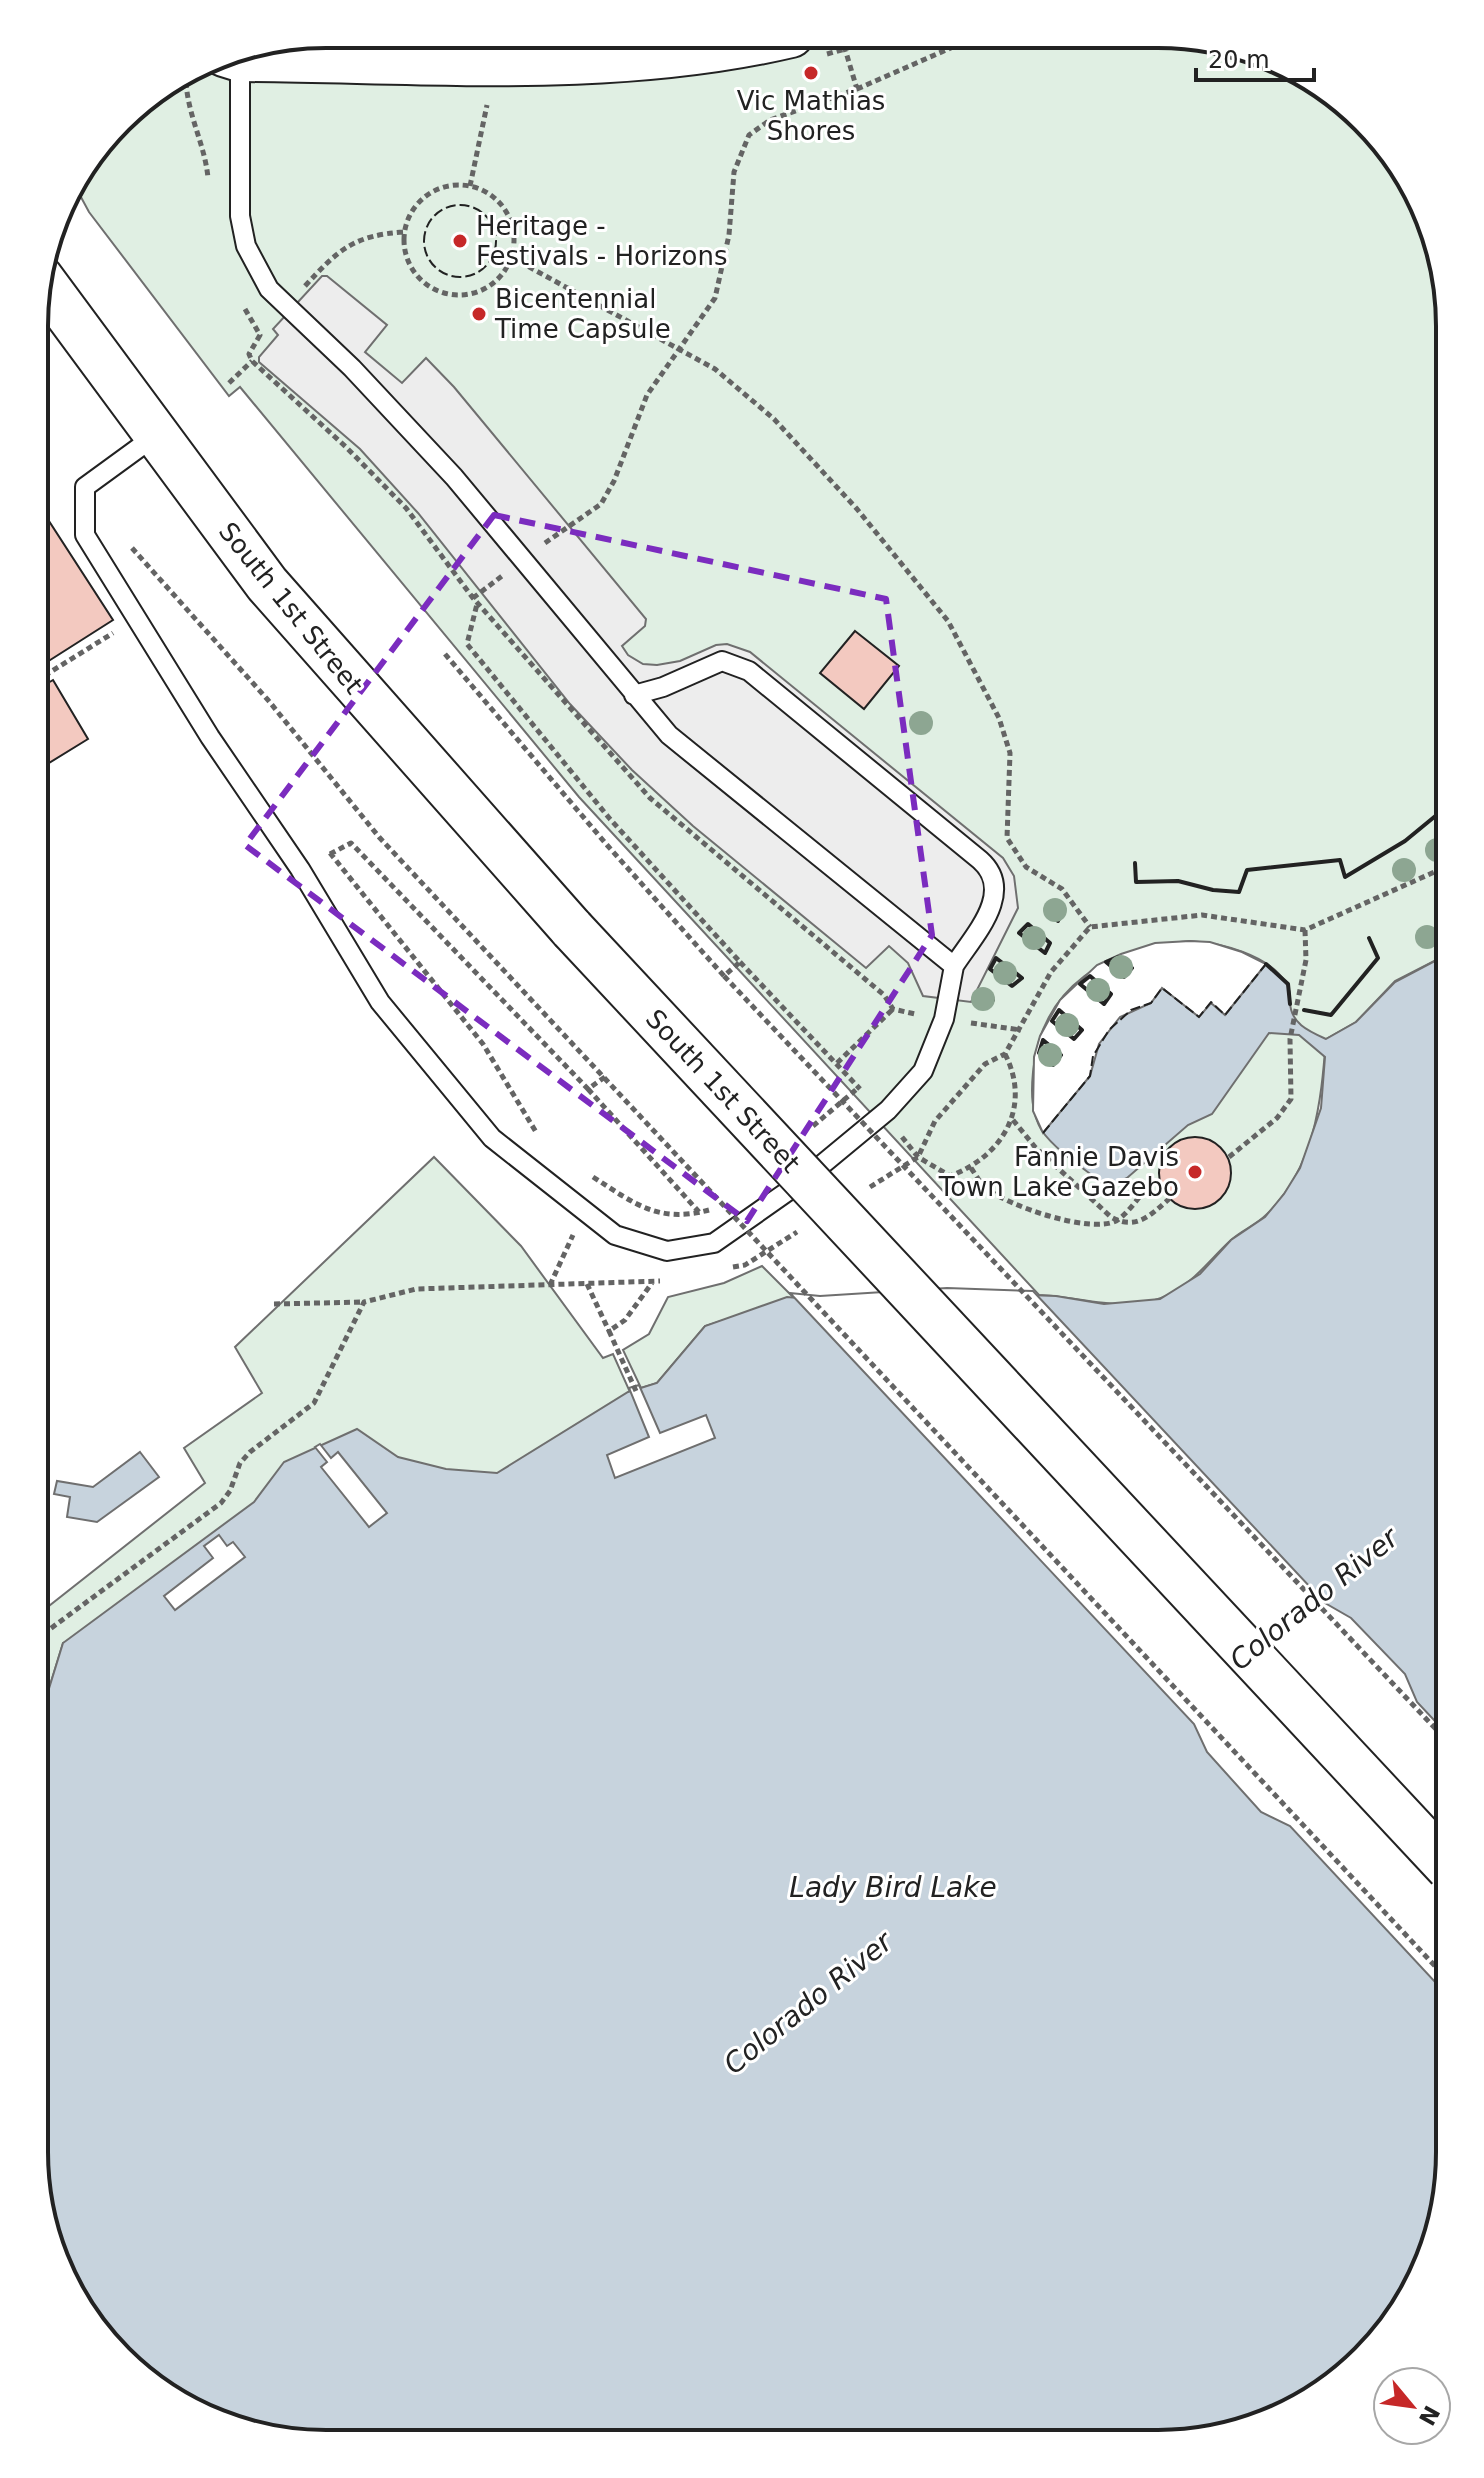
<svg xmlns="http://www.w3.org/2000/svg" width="1484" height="2478" font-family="'DejaVu Sans',sans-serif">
<rect width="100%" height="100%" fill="#fff"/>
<path fill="#e0efe3" stroke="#6f6f6f" stroke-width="2" d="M854 36 1197 37 1336 95 1428 214 1450 326V953L1395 981 1356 1022 1326 1039C1321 1103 1315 1168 1266 1215 1256 1225 1242 1230 1231 1240 1208 1261 1192 1286 1161 1298 1123 1313 1078 1296 1039 1295L579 797 240 387 229 396 89 212 75 186 133 107 190 71 321 75 769 60Z
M434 1157 521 1246 603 1358 613 1354 630 1392 561 1434 493 1492 63 1643 35 1734V1617L205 1483 184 1448 262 1393 235 1347Z
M762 1266 794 1298 705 1326 657 1383 641 1388 623 1350 649 1334 668 1297 724 1283Z"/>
<path fill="#ededed" stroke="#6f6f6f" stroke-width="2" d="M322 276H327L387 325 365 352 402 383 426 358 454 387 646 619 645 626 622 646 628 655 643 664 657 665 680 661 716 645 727 644 750 652 1003 858 1014 876 1018 908 971 1002 923 996 908 963 889 946 866 968 693 826 632 770 570 704 418 513 360 449 259 362V357L278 335 273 329Z"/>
<path fill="#c7d3dd" stroke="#6f6f6f" stroke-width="2" d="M1190 941C1221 943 1268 954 1286 983 1290 988 1290 994 1290 1001 1290 1023 1308 1031 1326 1039L1356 1022 1395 982 1450 953 1449 2172 1428 2264 1390 2330 1336 2383 1270 2422 1159 2444 288 2442 148 2384 95 2330 56 2264 34 2152 35 1734 63 1643 254 1502 284 1462 357 1429 398 1457 446 1469 497 1473 628 1392 657 1383 705 1326 787 1297 820 1300 947 1292 1056 1296 1104 1304 1160 1299 1200 1274 1231 1240 1265 1217 1284 1194 1300 1168 1321 1108 1325 1057 1299 1035 1269 1033 1212 1114 1188 1125 1127 1178 1107 1187C1087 1170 1057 1152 1042 1131 1031 1113 1031 1092 1033 1072 1041 986 1110 946 1190 941Z
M140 1452 159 1477 97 1522 67 1517 70 1497 54 1494 57 1481 93 1487Z"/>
<path fill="#fff" stroke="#6f6f6f" stroke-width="2" d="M1190 941 1210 942 1242 952 1266 964 1225 1015 1211 1003 1199 1017 1162 988 1151 1003 1120 1017 1099 1044 1090 1076 1043 1133 1033 1111 1034 1057 1040 1036 1060 1000 1097 965 1121 954 1155 943Z
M947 1288 1033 1291 1325 1603 1351 1618 1405 1674 1417 1702 1449 1736V1997L1290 1826 1261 1812 1207 1752 1194 1724 790 1293 820 1296Z
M639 1385 660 1433 706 1415 715 1438 615 1478 607 1455 649 1437 629 1388Z
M320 1444 331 1458 338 1452 387 1513 369 1527 321 1467 327 1462 315 1447Z
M219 1535 227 1546 233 1542 245 1557 175 1610 164 1596 213 1558 204 1546Z"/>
<path fill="#f3c9c0" stroke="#222" stroke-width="2" d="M36 501 113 620 36 669Z
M855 631 899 666 864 709 820 673Z
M53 680 88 739 36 771V690Z
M1159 1173a36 36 0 1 1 72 0a36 36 0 1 1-72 0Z"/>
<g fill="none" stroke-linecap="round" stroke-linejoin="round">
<g stroke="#222" stroke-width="22">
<path id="lane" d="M155 436 85 487V535L210 737 300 869 380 1002 492 1138 615 1235 667 1251 714 1243 801 1182 888 1110 923 1071 944 1019 954 966 669 735 454 477 352 368 269 289 246 246 240 216V57
M634 695 663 687 722 661 749 671 980 860C1016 892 974 935 954 966"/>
</g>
<g stroke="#222" stroke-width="48">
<path id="secondary" d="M224 54 240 59C423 60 612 77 791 35"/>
</g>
<g stroke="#222" stroke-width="48">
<path id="primary" d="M40 277 267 584 572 929"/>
</g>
<path stroke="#646464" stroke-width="5" stroke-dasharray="6 4" stroke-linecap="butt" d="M827 54 845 49
M186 82C188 116 205 145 208 178
M857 89 978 36
M404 240a55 55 0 1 1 110 0a55 55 0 1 1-110 0Z
M470 186 487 105
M511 257 715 369 774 419 857 509 948 621 999 718 1010 753 1007 838 1026 867 1062 889 1090 927
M305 286C338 250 354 235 404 232
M245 309 260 335 249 354 252 361 346 447 406 508 473 598 650 798 884 995 893 1009 915 1014
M229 383 252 361
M545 543 601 504 614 481 647 395 715 298 729 235 734 172 749 135 770 120 857 89 845 49 880 36
M473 598 502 576
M445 654 607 845 724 976 740 962 610 819 467 644 477 604
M36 681 113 633
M330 853 483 1044 536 1132
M330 854 351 843 588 1089 605 1077
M740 962 860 1089
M971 1023 1021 1030
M837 1063 893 1009
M588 1089 699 1212
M1013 1120 1035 1147 1111 1217C1136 1231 1151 1215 1170 1198
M813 1126 858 1088
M902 1137 918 1157 950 1176C1003 1156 1032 1107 1005 1054
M1229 1157 1277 1118 1291 1099 1290 1039 1306 960 1305 930
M971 1168C976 1175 980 1183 986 1188 1008 1206 1090 1234 1116 1221 1128 1214 1140 1195 1150 1184H1159
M593 1177C634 1203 658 1224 709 1210
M870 1187 918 1157 935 1121 985 1064 1005 1054 1051 972 1090 927 1202 915 1305 930 1450 865
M733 1267 745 1265 797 1232
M587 1284 609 1331
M550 1285 573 1235
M274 1304 363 1302
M636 1391 609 1331 625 1320 652 1283
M35 1640 221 1503 230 1491 240 1463 250 1452 314 1403 364 1302 416 1289 660 1281"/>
<use href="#lane" stroke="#fff" stroke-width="18"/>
<use href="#secondary" stroke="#fff" stroke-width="44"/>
<use href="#primary" stroke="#fff" stroke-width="44"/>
<g stroke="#222" stroke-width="48" stroke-linecap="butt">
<path id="primary-bridge" d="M572 929 1449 1868"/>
</g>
<path stroke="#646464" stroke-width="5" stroke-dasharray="6 4" stroke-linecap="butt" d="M132 548 268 700 379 837 1449 1981
M724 976 1449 1743"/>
<use href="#primary-bridge" stroke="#fff" stroke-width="44"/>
<path stroke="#222" stroke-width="2" stroke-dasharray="10 4" stroke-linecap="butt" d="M424 241a36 36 0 1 1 72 0a36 36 0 1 1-72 0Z
M1043 1133 1090 1076 1093 1056 1109 1030 1131 1010 1151 1003 1162 988 1199 1017 1211 1002 1225 1015 1266 964"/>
<path stroke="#222" stroke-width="4" d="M1135 863 1136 882 1178 881 1213 890 1239 892 1247 870 1340 860 1345 877 1405 841 1450 804
M1057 905 1063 910 1058 921 1046 911Z
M1028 924 1050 943 1045 953 1019 933Z
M1118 957 1132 968 1124 977 1106 962Z
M996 958 1022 978 1012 986 990 969Z
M1266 964 1288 984 1290 1004
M1090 976 1111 994 1104 1004 1080 984Z
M981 990 993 1000 984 1006 977 1001Z
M1059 1010 1082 1030 1074 1039 1052 1021Z
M1304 1010 1331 1015 1378 958 1369 938
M1043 1040 1061 1055 1053 1065 1039 1053Z"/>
</g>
<g fill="#8da692">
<circle cx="921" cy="723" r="12"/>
<circle cx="1437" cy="850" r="12"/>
<circle cx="1404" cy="870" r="12"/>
<circle cx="1055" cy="910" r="12"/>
<circle cx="1427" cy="937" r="12"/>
<circle cx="1034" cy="938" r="12"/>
<circle cx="1121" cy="967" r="12"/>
<circle cx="1005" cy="973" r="12"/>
<circle cx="1098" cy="990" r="12"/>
<circle cx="983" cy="999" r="12"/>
<circle cx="1067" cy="1025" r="12"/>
<circle cx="1050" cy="1055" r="12"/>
</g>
<path fill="none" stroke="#7b2cbf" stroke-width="6" stroke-dasharray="16 10" stroke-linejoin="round" d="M494 515 886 599 932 935 747 1221 245 845Z"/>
<g fill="#c62828" stroke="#fff" stroke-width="3">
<circle cx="811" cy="73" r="8"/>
<circle cx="460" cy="241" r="8"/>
<circle cx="479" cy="314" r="8"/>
<circle cx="1195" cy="1172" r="8"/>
</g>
<g text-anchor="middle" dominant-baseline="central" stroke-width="6" stroke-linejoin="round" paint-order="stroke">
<g font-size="26" fill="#222" stroke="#fff" text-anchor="start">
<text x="811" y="101" text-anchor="middle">Vic Mathias<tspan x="811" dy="30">Shores</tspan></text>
<text x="476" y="226">Heritage -<tspan x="476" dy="30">Festivals - Horizons</tspan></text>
<text x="495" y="299">Bicentennial<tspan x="495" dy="30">Time Capsule</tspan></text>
<text x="1179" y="1157" text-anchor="end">Fannie Davis<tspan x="1179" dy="30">Town Lake Gazebo</tspan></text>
</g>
<g font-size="26" fill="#222" stroke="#fff">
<text transform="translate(291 608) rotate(51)">South 1st Street</text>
<text transform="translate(723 1091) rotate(47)">South 1st Street</text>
</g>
<g font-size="28" font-style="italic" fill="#222" stroke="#fff">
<text transform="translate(1314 1599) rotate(-39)">Colorado River</text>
<text x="893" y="1887">Lady Bird Lake</text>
<text transform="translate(808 2003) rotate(-39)">Colorado River</text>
</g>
</g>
<path d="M0 0H1484V2478H0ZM326 48H1158A278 278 0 0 1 1436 326V2152A278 278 0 0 1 1158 2430H326A278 278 0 0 1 48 2152V326A278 278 0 0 1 326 48Z" fill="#fff" fill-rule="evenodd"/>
<path fill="none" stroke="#222" stroke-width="4" d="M326 48H1158A278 278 0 0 1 1436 326V2152A278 278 0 0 1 1158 2430H326A278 278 0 0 1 48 2152V326A278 278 0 0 1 326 48Z"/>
<g transform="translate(1412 2406) rotate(119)"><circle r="38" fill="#ffffff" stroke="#a7a7a7" stroke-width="2"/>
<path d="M0-6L14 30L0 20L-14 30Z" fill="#c62828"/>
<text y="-12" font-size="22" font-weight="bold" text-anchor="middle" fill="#222222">N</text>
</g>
<path d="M1196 68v12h118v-12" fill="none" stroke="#222222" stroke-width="4"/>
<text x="1208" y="68" font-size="24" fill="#222222" stroke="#ffffff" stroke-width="6" paint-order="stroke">20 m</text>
</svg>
